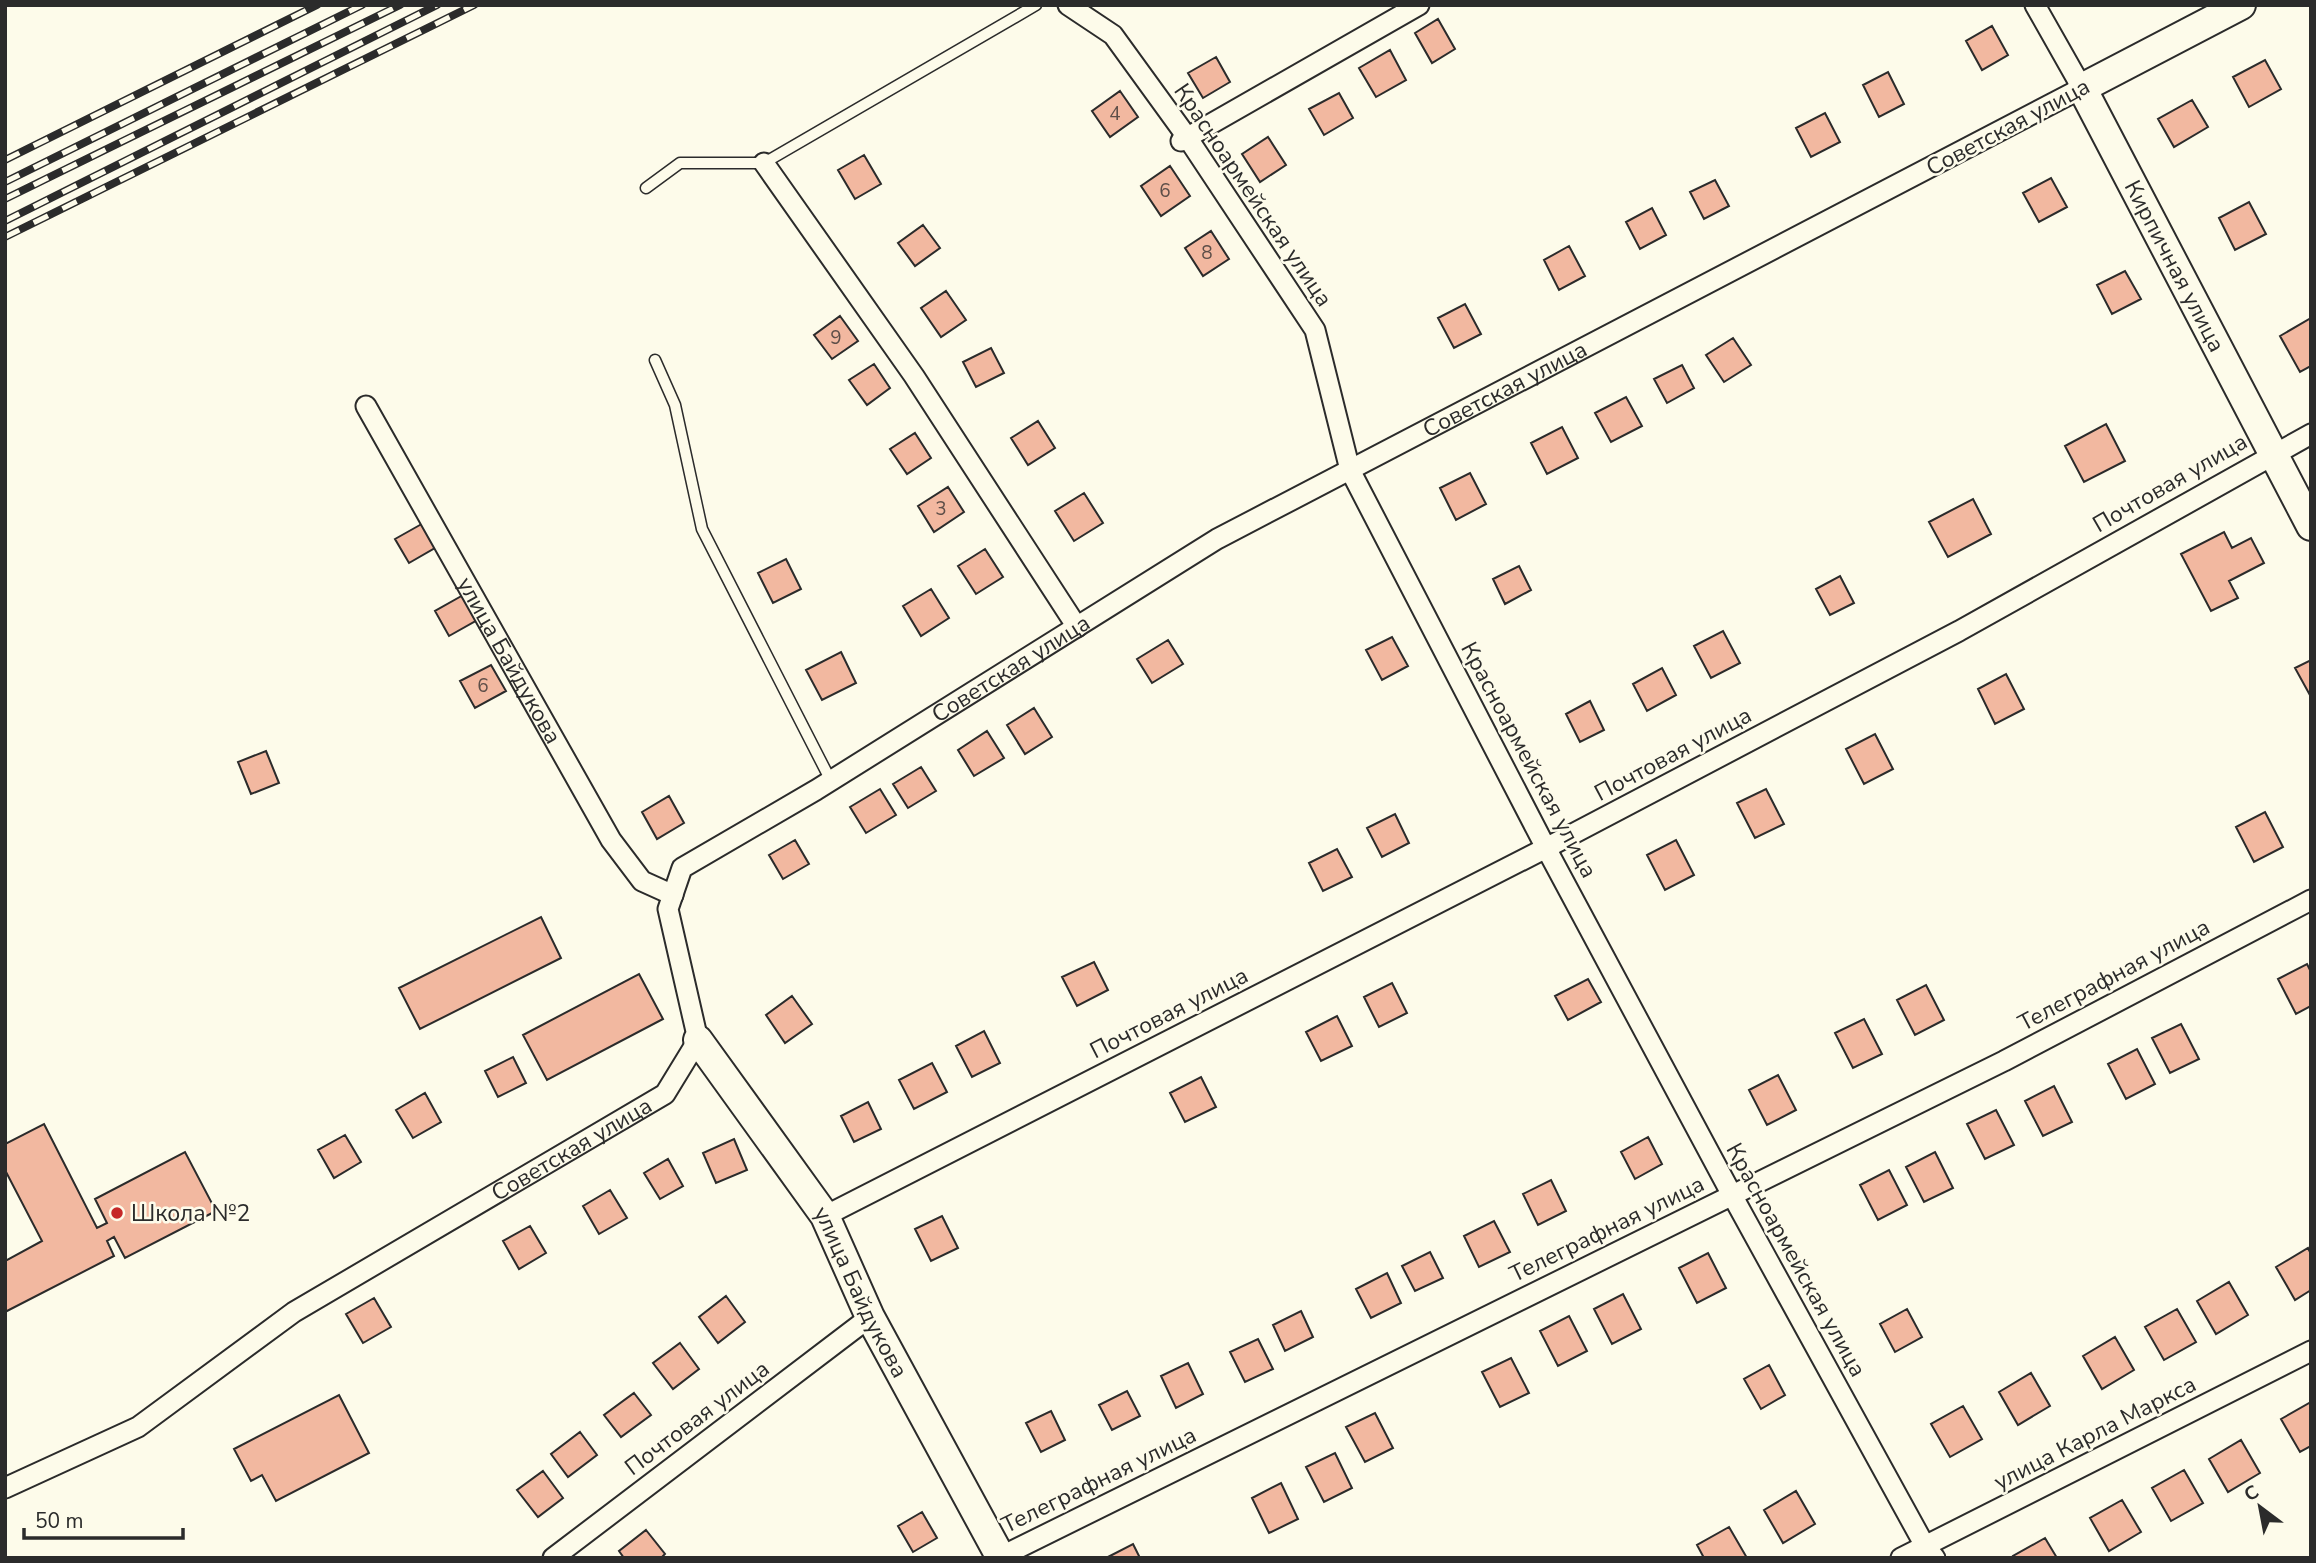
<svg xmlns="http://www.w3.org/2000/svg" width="2316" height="1563" font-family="'Nunito Sans',sans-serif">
<rect width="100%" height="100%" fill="#fdfbea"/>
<path fill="#f2b8a0" stroke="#2b2b2b" stroke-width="2" d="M1438 19 1455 49 1432 63 1415 33Z
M1992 26 2008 55 1982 70 1966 41Z
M1390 50 1406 80 1376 97 1359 68Z
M1216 57 1230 82 1203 98 1188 73Z
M2265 60 2281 89 2249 107 2233 77Z
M1888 72 1904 104 1879 117 1863 85Z
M1120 91 1138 117 1110 137 1092 111Z
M1339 93 1353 118 1324 135 1309 109Z
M2192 100 2208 127 2174 147 2158 119Z
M1825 113 1840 142 1811 157 1796 128Z
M1268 137 1286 165 1260 182 1242 154Z
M864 155 881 184 855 199 838 170Z
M1170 166 1190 196 1161 216 1141 186Z
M2051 178 2067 207 2039 222 2023 193Z
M1715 180 1729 206 1704 219 1690 192Z
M2249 202 2266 234 2235 250 2219 218Z
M1652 208 1666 235 1640 249 1626 222Z
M923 225 940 248 915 266 898 243Z
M1211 231 1229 259 1203 276 1185 248Z
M1569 246 1585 276 1559 290 1544 260Z
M2125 271 2141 299 2112 314 2097 285Z
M946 291 966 320 941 337 921 308Z
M1465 304 1481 334 1454 348 1438 318Z
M840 316 858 341 832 359 814 335Z
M2311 318V366L2300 372 2280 336Z
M1733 338 1751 365 1724 382 1706 355Z
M991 348 1004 373 976 387 963 362Z
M874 364 890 388 867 405 849 380Z
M1682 365 1694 388 1667 403 1654 379Z
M1626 397 1642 426 1611 442 1595 413Z
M1038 421 1055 448 1028 465 1011 438Z
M2106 424 2125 461 2084 482 2065 446Z
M1562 427 1578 458 1547 474 1531 443Z
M915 433 931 458 907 474 890 449Z
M1470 473 1486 504 1456 520 1440 488Z
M948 487 964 512 934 532 918 506Z
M1084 493 1103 523 1074 541 1055 511Z
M1973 499 1991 534 1948 557 1929 522Z
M427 521 440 545 409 563 395 539Z
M2224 532 2232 548 2251 538 2264 563 2229 581 2238 598 2211 611 2181 554Z
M985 549 1003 577 976 594 958 566Z
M786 559 801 589 773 603 758 573Z
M1519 566 1531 590 1505 604 1493 579Z
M1840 576 1854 603 1830 615 1816 589Z
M931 589 949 618 921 636 903 606Z
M465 594 479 619 449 636 435 611Z
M1723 631 1740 663 1711 678 1694 646Z
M1392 637 1408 666 1382 680 1366 650Z
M1168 640 1183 664 1152 683 1137 659Z
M841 652 856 683 822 700 806 670Z
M2311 660V697L2295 668Z
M491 665 506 691 475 708 460 681Z
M1662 668 1676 695 1647 711 1633 684Z
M2006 674 2024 709 1995 724 1978 689Z
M1590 701 1604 730 1580 742 1566 714Z
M1034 708 1052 737 1025 754 1007 725Z
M987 731 1004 758 974 776 958 750Z
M1875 734 1893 769 1864 784 1846 749Z
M266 751 279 783 251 794 238 762Z
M921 767 936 791 908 808 893 784Z
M880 789 896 815 866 833 850 807Z
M1766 789 1784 824 1755 838 1737 803Z
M669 796 684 823 657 839 642 812Z
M2265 812 2283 847 2254 862 2236 827Z
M1395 814 1409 843 1382 857 1367 828Z
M795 840 809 864 783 879 769 855Z
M1676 840 1694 875 1665 890 1647 855Z
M1337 849 1352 877 1323 891 1309 863Z
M541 917 561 958 420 1029 399 988Z
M1094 962 1108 990 1077 1006 1062 977Z
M2307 964 2311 972V1006L2296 1014 2278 979Z
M639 974 663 1019 547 1080 523 1035Z
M1588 979 1601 1002 1568 1020 1555 996Z
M1392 983 1407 1013 1379 1027 1364 997Z
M1926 985 1944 1020 1915 1035 1897 1000Z
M792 996 812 1024 785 1043 766 1015Z
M1337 1016 1352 1046 1321 1061 1306 1032Z
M1864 1019 1882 1054 1853 1068 1835 1033Z
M2181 1024 2199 1059 2170 1073 2152 1038Z
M984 1031 1000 1063 972 1077 956 1046Z
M2137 1049 2155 1084 2126 1099 2108 1064Z
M513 1057 526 1083 498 1097 485 1071Z
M932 1063 947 1092 914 1109 899 1080Z
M1778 1075 1796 1110 1767 1125 1749 1090Z
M1201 1077 1216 1107 1185 1122 1170 1093Z
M2054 1086 2072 1122 2043 1136 2025 1101Z
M425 1093 441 1122 413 1138 396 1110Z
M868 1102 881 1129 854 1142 841 1116Z
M1996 1110 2014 1145 1985 1159 1967 1124Z
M44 1124 97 1228 107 1223 95 1199 185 1152 216 1211 125 1258 114 1237 107 1241 114 1256 5 1312V1261L42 1241 5 1170V1144Z
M345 1135 361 1162 334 1178 318 1150Z
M1648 1137 1662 1164 1635 1179 1621 1152Z
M734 1139 747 1170 716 1183 703 1153Z
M1935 1152 1953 1188 1924 1202 1906 1167Z
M668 1159 683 1186 660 1199 644 1173Z
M1889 1170 1907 1205 1878 1220 1860 1185Z
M1551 1180 1566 1211 1538 1225 1523 1194Z
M610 1190 627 1218 599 1234 583 1206Z
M942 1216 958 1248 931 1261 915 1229Z
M1494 1221 1510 1252 1479 1267 1464 1236Z
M530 1226 546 1253 519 1269 503 1241Z
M2308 1248 2311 1254V1290L2295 1300 2276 1267Z
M1430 1252 1443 1278 1415 1291 1402 1266Z
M1708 1253 1726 1288 1697 1303 1679 1268Z
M1387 1273 1401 1303 1371 1318 1356 1289Z
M2229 1282 2248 1315 2216 1334 2197 1301Z
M1623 1294 1641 1329 1612 1344 1594 1309Z
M726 1296 745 1322 718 1343 699 1317Z
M374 1298 391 1327 363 1343 346 1314Z
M1907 1309 1922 1337 1895 1352 1880 1324Z
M2177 1309 2196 1342 2164 1360 2145 1327Z
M1301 1311 1313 1337 1285 1351 1273 1325Z
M1569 1316 1587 1351 1558 1366 1540 1331Z
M2115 1337 2134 1370 2102 1389 2083 1356Z
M1258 1339 1273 1369 1245 1382 1230 1352Z
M680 1343 699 1369 673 1389 653 1363Z
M1511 1358 1529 1393 1500 1407 1482 1372Z
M1188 1363 1203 1394 1176 1408 1161 1376Z
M1769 1365 1785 1395 1761 1409 1744 1379Z
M2031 1373 2050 1406 2018 1425 1999 1392Z
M1127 1391 1140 1416 1112 1430 1099 1405Z
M634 1393 651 1415 621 1437 604 1415Z
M339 1395 369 1453 276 1501 262 1475 251 1481 234 1449Z
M2311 1402V1446L2300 1452 2281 1419Z
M1963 1406 1982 1439 1950 1457 1931 1424Z
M1051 1411 1065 1440 1041 1452 1026 1423Z
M1375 1413 1393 1448 1365 1462 1346 1427Z
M580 1432 597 1455 568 1477 551 1454Z
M2241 1440 2260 1473 2228 1492 2209 1459Z
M1335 1453 1352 1488 1324 1502 1306 1467Z
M2184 1470 2203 1503 2171 1521 2152 1488Z
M543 1471 563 1498 538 1517 517 1490Z
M1281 1483 1298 1519 1269 1533 1252 1498Z
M1796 1491 1815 1524 1783 1543 1764 1510Z
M2122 1500 2141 1532 2109 1551 2090 1518Z
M922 1512 937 1538 913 1552 898 1526Z
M1729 1527 1747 1558H1704L1697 1545Z
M646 1530 665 1554 661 1558H624L619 1551Z
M2045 1538 2057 1558H2014L2013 1556Z
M1133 1544 1140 1558H1106Z"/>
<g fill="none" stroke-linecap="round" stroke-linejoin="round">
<g stroke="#2b2b2b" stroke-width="13">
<path id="lane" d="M646 188 680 163H764L1036 5
M655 360 675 405 702 529 831 781"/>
</g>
<g stroke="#2b2b2b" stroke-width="23">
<g id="street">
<path d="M1068 5 1113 35 1187 137 1315 330 1350 470 1546 848 1732 1195 1925 1546 1935 1558"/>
<path d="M1181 141 1419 5"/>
<path d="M764 163 914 376 1077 627"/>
<path id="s1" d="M366 406 611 840 642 881 673 895"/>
<path d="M825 1216 1546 848 1959 631 2311 434"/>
<path id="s2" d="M5 1488 138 1427 294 1312 665 1094 698 1040 668 909 682 868 816 790 1217 539 2082 88 2035 5"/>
<path d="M553 1558 870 1317"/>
<path d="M998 1558 2004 1061 2311 900"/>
<path d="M1901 1558 2311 1351"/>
</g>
</g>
<g stroke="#2b2b2b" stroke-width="32">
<g id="secondary">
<path id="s3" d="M2241 5 2082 88 2311 526"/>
<path id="s4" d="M698 1040 825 1216 870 1317 1001 1558"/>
</g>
</g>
<use href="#lane" stroke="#fdfbea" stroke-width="10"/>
<use href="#street" stroke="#fdfbea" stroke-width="19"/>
<use href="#secondary" stroke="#fdfbea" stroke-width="28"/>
<g stroke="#2b2b2b" stroke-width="8">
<path id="rail" d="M5 160 317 5
M5 182 362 5
M5 199 400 5
M5 221 437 5
M5 237 474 5"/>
</g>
<use href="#rail" stroke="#fdfbea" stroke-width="5" stroke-dasharray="16" stroke-linecap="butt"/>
</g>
<circle fill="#c62828" stroke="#fdfbea" stroke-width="2.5" cx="117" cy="1213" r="7"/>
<g text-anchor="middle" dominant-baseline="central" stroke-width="5" stroke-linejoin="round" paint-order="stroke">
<g font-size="19" fill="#5d4e48">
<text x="1115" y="114">4</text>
<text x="1165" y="191">6</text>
<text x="1207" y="253">8</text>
<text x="836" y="338">9</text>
<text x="941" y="509">3</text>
<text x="483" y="686">6</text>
</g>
<g font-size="23" fill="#2b2b2b" stroke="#fdfbea">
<text transform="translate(2008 127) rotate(-28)">Советская улица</text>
<text transform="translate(1253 195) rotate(56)">Красноармейская улица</text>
<text stroke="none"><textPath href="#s3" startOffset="380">Кирпичная улица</textPath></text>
<text stroke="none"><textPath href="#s2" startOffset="1964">Советская улица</textPath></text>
<text transform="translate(2170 483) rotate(-30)">Почтовая улица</text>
<text stroke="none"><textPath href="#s1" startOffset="292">улица Байдукова</textPath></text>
<text stroke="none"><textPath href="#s2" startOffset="1396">Советская улица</textPath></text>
<text transform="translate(1673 754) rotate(-28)">Почтовая улица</text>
<text transform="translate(1529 760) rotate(62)">Красноармейская улица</text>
<text transform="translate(2114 975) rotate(-28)">Телеграфная улица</text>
<text transform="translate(1169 1013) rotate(-27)">Почтовая улица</text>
<text stroke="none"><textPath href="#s2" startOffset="662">Советская улица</textPath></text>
<text transform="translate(1607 1229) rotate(-26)">Телеграфная улица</text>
<text transform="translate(1796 1260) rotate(61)">Красноармейская улица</text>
<text stroke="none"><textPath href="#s4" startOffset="301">улица Байдукова</textPath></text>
<text transform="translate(697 1418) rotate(-37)">Почтовая улица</text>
<text transform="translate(2095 1433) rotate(-27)">улица Карла Маркса</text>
<text transform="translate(1099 1480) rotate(-26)">Телеграфная улица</text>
</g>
<g font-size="23" fill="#2b2b2b" stroke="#fdfbea" text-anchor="start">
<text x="131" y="1213">Школа №2</text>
</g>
</g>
<rect width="2316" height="1563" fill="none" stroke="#2b2b2b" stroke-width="14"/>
<g transform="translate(2260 1507) rotate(328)" stroke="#fdfbea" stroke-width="5" paint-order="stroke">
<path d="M0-5L12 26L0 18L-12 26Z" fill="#2b2b2b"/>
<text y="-10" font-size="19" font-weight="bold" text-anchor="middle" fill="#2b2b2b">С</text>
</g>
<path d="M24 1528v10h159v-10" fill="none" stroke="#2b2b2b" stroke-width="3.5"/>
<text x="35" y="1528" font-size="21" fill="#2b2b2b" stroke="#fdfbea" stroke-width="5" paint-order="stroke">50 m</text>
</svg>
